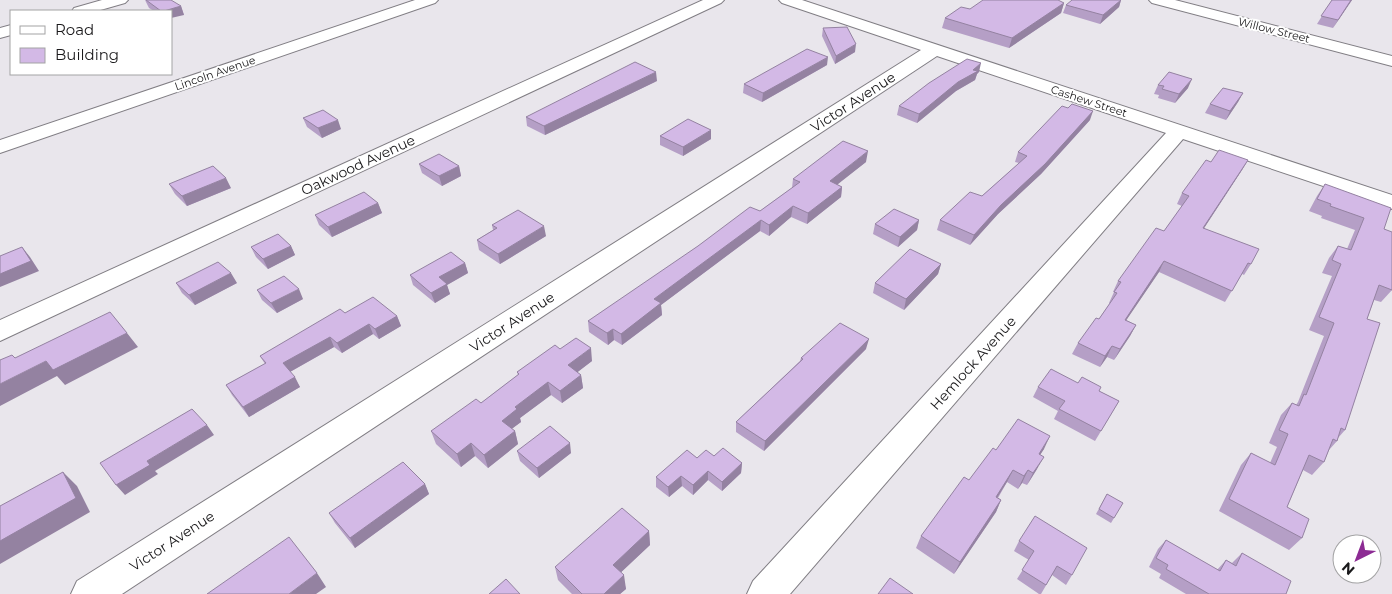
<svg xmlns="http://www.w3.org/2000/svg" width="1392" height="594" font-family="Montserrat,sans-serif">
<rect width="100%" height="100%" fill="#e9e6ec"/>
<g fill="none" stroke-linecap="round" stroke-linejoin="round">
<g stroke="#817e84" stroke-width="2">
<path id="minor" d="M102 0H128L125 3 97 11H72L74 8Z
M415 0H438L435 3 0 153V140Z
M703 0H724L721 3 0 341V320Z
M779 0H802L1392 195V209L1183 139 790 594H747L753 581 1166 133 937 56 122 594H71L77 581 921 50 782 3Z
M1149 0H1175L1392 56V66L1152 3Z
M11 25V35L0 38V28Z"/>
</g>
<use href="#minor" fill="#fff" fill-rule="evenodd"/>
</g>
<path fill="#b59fc6" d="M145 0 181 6 184 15 171 11H154L149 8Z
M1121 0 1119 7 1100 24 1063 13 1066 5Z
M1332 0H1352L1333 28 1317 24Z
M1064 3 1061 13 1009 48 942 28 945 18 970 9Z
M823 28 855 52 835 64 822 36Z
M827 65 762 102 743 93 744 84Z
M979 72 977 74 975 80 956 91 917 123 897 115 899 106Z
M657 81 545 135 527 126 526 117Z
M1158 85 1188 88 1175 103 1158 98 1159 95 1154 94Z
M1243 93 1238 102 1226 120 1205 113 1210 104Z
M303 118 341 129 322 138 307 127Z
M1090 120 1041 174 998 214 970 245 937 230 940 220 982 196 1019 163 1015 162 1018 152Z
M660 136 711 139 683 156 660 145Z
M1248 160 1242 170 1204 228 1251 264 1244 275 1242 274 1225 302 1159 272 1126 320 1136 325 1130 336 1114 360 1107 357 1100 367 1072 354 1078 343 1099 319 1110 303H1109L1114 292H1113L1118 281 1164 231 1182 206 1177 204 1182 193 1211 162Z
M866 162 837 184 842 187 841 197 807 224 791 217 769 236 760 231 661 305 662 315 622 345 614 340 608 345 589 332 588 321 760 211 792 188 793 179Z
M419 164 459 166 461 176 442 186 422 173Z
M169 184 231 188 187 206 175 194Z
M1325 184 1384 229 1392 290 1381 302 1374 300 1367 319 1345 430 1338 438 1337 441 1329 450 1324 462 1312 475 1303 470 1287 507 1302 538 1289 550 1219 511 1241 465 1251 453 1270 463 1277 447 1269 443 1281 415 1292 403 1296 405 1298 402 1324 336 1309 330 1332 276 1322 273 1329 258 1338 246 1347 249 1355 230 1321 218 1322 216 1309 211 1317 196Z
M378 203 382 213 332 237 319 225 315 215Z
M919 220 917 230 898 247 873 234 875 224Z
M492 225 546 236 500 264 479 250 477 240 493 230Z
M291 246 295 255 268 269 256 257 251 247Z
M465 263 468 273 447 285 450 294 435 303 413 285 410 275Z
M941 264 938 274 904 310 873 293 875 283Z
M176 283H237L195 305 182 293Z
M257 290 303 299 277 313 262 300Z
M345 313 397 316 401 326 379 339 373 334 342 353 334 347 290 372 300 387 249 417 232 395 226 385 265 364 260 356Z
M560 349 592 361 577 372 581 375 583 388 562 403 551 395 520 418 521 422 511 429 515 431 518 444 488 468 475 456 461 467 436 444 431 431 481 403 518 375 517 372Z
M866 349 764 451 736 432V422L800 361 801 358Z
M1078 383 1099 391 1119 401 1095 441 1054 419 1058 411 1033 397 1038 387Z
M1044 449 1040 454 1037 469 1027 485 1022 483 1018 489 1007 482 998 498 1001 500 996 512 954 574 916 548 921 536 996 450Z
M517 451 571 453 539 478 520 461Z
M714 456 742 463 741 473 722 491 708 480 693 495 682 486 669 497 656 487V477L697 458Z
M425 484 429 494 355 548 335 523 329 513Z
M1107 494 1114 518 1111 523 1096 514Z
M649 531 650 545 621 572 626 589 620 594H572L558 580 555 567Z
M1166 540 1217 570 1226 560 1232 563 1242 553 1286 594H1186L1159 578 1161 574 1149 567 1158 549Z
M1019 541 1072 575 1066 585 1052 575 1041 594H1039L1017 579 1029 560 1014 551Z"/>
<path fill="#9482a1" d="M1121 0 1119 7 1100 24 1103 15Z
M1351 0H1352L1333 28 1338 20Z
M1064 3 1061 13 1009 48 1012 38Z
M181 6 184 15 171 18V11H164Z
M856 44 855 52 835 64 836 56Z
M828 57 827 65 762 102 763 93Z
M981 63 979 72 977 74 975 80 956 91 917 123 919 114Z
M656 72 657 81 545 135 544 126Z
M1192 79 1188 88 1175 103 1179 94Z
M1243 93 1238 102 1226 120 1230 111Z
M1093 111 1090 120 1041 174 998 214 970 245 974 235 1001 205Z
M338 120 341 129 322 138 318 128Z
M711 130V139L683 156V147Z
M868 151 866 162 828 192 830 181Z
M1248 160 1242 170 1197 239 1203 228Z
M459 166 461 176 442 186 439 176Z
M226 178 231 188 187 206 182 196Z
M842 187 841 197 807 224 808 213Z
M378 203 382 213 332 237 328 227Z
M793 206 791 217 769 236V225Z
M761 220 760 231 661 305 662 315 622 345 621 334 654 299Z
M919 220 917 230 898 247 900 237Z
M544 226 546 236 500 264 498 254Z
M291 246 295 255 268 269 263 259Z
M22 247 30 257 39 271 0 287V274Z
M1164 261 1159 272 1119 331 1125 320Z
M465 263 468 273 447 285 450 294 435 303 431 293 439 277Z
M941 264 938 274 904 310 906 299Z
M231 273 237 283 195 305 189 295Z
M299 289 303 299 277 313 271 303Z
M397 316 401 326 379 339 375 329Z
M369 324 373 334 342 353 337 343Z
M1136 325 1130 336 1114 360 1120 349Z
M613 329 614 340 608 345 607 333Z
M127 333 138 347 65 385 57 376 0 406V384L46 361Z
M330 337 334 347 288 373 283 363Z
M869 339 866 349 764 451 765 441Z
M1112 346 1107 357 1100 367 1105 356Z
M591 348 592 361 570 378 568 365Z
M581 375 583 388 562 403 560 391Z
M295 377 300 387 249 417 243 407Z
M548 382 551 395 520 418 521 422 505 434 502 421 515 407Z
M207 425 214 435 155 471 158 474 125 495 116 485 147 461Z
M515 431 518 444 488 468 484 455Z
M1050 436 1044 449 1033 466 1039 454Z
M471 443 475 456 461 467 457 454Z
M570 443 571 453 539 478 537 468Z
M1044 457 1037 469 1027 485 1033 473Z
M742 463 741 473 722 491V482Z
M1013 470 1007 482 990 509 996 497Z
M1028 470 1022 483 1018 489 1024 476Z
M708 471V480L693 495V485Z
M63 472 77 486 90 512 0 564V541Z
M681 476 682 486 669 497 668 487Z
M425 484 429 494 355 548 350 538Z
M1001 500 996 512 954 574 960 562Z
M649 531 650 545 615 578 613 565Z
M317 573 326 587 316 594H289Z
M624 575 626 589 620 594H604Z"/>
<path fill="#d3b9e6" stroke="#9482a1" d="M146 0H171L181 6 164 11H161Z
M983 0H1058L1064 3 1012 38 945 18 961 7 970 9Z
M1072 0H1121L1103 15 1066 5Z
M1332 0H1351L1338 20 1321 16Z
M847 27 856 44 836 56 823 28Z
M807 49 828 57 763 93 744 84Z
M967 59 981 63 973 70 978 71 958 82 919 114 899 106 929 83Z
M635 62 656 72 544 126 526 117Z
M1169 72 1192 79 1179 94 1162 89 1164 86 1158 85Z
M1223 88 1243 93 1230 111 1210 104Z
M1072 104 1093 111 1045 164 1001 205 974 235 940 220 970 192 982 196 1027 156 1018 152 1062 106 1068 108Z
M323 110 338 120 318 128 303 118Z
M688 119 711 130 683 147 660 136Z
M843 141 868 151 830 181 842 187 808 213 793 206 769 225 761 220 654 299 661 303 621 334 613 329 607 333 588 321 698 246 750 207 760 211 800 182 793 179Z
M1219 150 1248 160 1203 228 1259 249 1251 264 1248 263 1232 291 1164 261 1125 320 1136 325 1120 349 1112 346 1105 356 1078 343 1096 318 1099 319 1117 293 1114 292 1121 282 1118 281 1156 228 1164 231 1189 196 1182 193 1206 160 1211 162Z
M439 154 459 166 439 176 419 164Z
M213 166 226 178 182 196 169 184Z
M1325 184 1391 208 1384 229 1392 232V290L1379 285 1367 319 1380 323 1345 430 1341 428 1337 441 1333 439 1324 462 1309 455 1287 507 1309 519 1302 538 1229 499 1251 453 1275 465 1288 434 1279 430 1292 403 1299 406 1304 394 1306 395 1334 323 1319 317 1341 264 1332 260 1338 246 1351 250 1364 218 1330 206 1331 204 1317 199Z
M364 192 378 203 328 227 315 215Z
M894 209 919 220 900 237 875 224Z
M518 210 544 226 498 254 477 240 497 228 492 225Z
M278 234 291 246 263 259 251 247Z
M22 247 31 261 0 274V256Z
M910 249 941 264 906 299 875 283Z
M451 252 465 263 439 277 447 284 431 293 410 275Z
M218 262 231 273 189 295 176 283Z
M284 276 299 289 271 303 257 290Z
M373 297 397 316 375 329 369 324 337 343 330 337 283 363 295 377 243 407 226 385 266 363 260 356 340 309 345 313Z
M110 312 127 333 53 370 46 361 0 384V360L12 355 15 358Z
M840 323 869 339 765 441 736 422 803 359 801 358Z
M576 338 591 348 568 365 581 375 560 391 548 382 515 407 517 409 502 421 515 431 484 455 471 443 457 454 431 431 476 399 481 403 519 374 517 372 555 345 560 349Z
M1051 369 1078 383 1082 377 1101 387 1099 391 1119 401 1101 431 1059 409 1065 401 1038 387Z
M192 409 207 425 147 461 150 465 116 485 100 463Z
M1018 419 1050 436 1039 454 1044 457 1033 473 1028 470 1024 476 1013 470 996 497 1001 500 960 562 921 536 964 477 969 480 993 448 996 450Z
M550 426 570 443 537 468 517 451Z
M723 448 742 463 722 482 708 471 693 485 681 476 668 487 656 477 687 450 697 458 706 450 714 456Z
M403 462 425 484 350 538 329 513Z
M63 472 76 498 0 541V506Z
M1107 494 1123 503 1114 518 1099 509Z
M622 508 649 531 613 565 624 575 604 594H582L555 567Z
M1035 516 1087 548 1072 575 1057 566 1046 585 1022 570 1034 551 1019 541Z
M289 537 317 573 289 594H207Z
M1166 540 1220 571 1226 560 1236 566 1242 553 1291 581 1286 594H1209L1166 569 1168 565 1156 558Z
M890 578 913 594H878Z
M506 579 520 594H489Z"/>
<g text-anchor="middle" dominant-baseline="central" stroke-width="4" stroke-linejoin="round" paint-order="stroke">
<g font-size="11" fill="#1a191b" stroke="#fff">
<text transform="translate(1274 30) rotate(14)">Willow Street</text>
<text transform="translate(215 73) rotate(-19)">Lincoln Avenue</text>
<text transform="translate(1089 101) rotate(18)">Cashew Street</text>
</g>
<g font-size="14" fill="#1a191b" stroke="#fff">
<text transform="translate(853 102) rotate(-33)">Victor Avenue</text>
<text transform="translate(358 165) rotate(-25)">Oakwood Avenue</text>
<text transform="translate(512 322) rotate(-33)">Victor Avenue</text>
<text transform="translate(973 363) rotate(-48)">Hemlock Avenue</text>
<text transform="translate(172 541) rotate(-33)">Victor Avenue</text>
</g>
</g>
<rect x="10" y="10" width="162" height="65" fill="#ffffff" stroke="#a3a3a4"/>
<rect x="20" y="26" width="25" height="8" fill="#ffffff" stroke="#a3a3a4"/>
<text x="55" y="35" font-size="15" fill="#1a191b">Road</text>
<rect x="20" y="48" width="25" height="15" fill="#d3b9e6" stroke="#a3a3a4"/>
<text x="55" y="60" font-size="15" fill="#1a191b">Building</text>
<g transform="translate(1357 559) rotate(222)"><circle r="24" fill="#ffffff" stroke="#a3a3a4"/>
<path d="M0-4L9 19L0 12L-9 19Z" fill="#8c2b93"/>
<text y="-8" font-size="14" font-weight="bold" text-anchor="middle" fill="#1a191b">N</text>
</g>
</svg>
